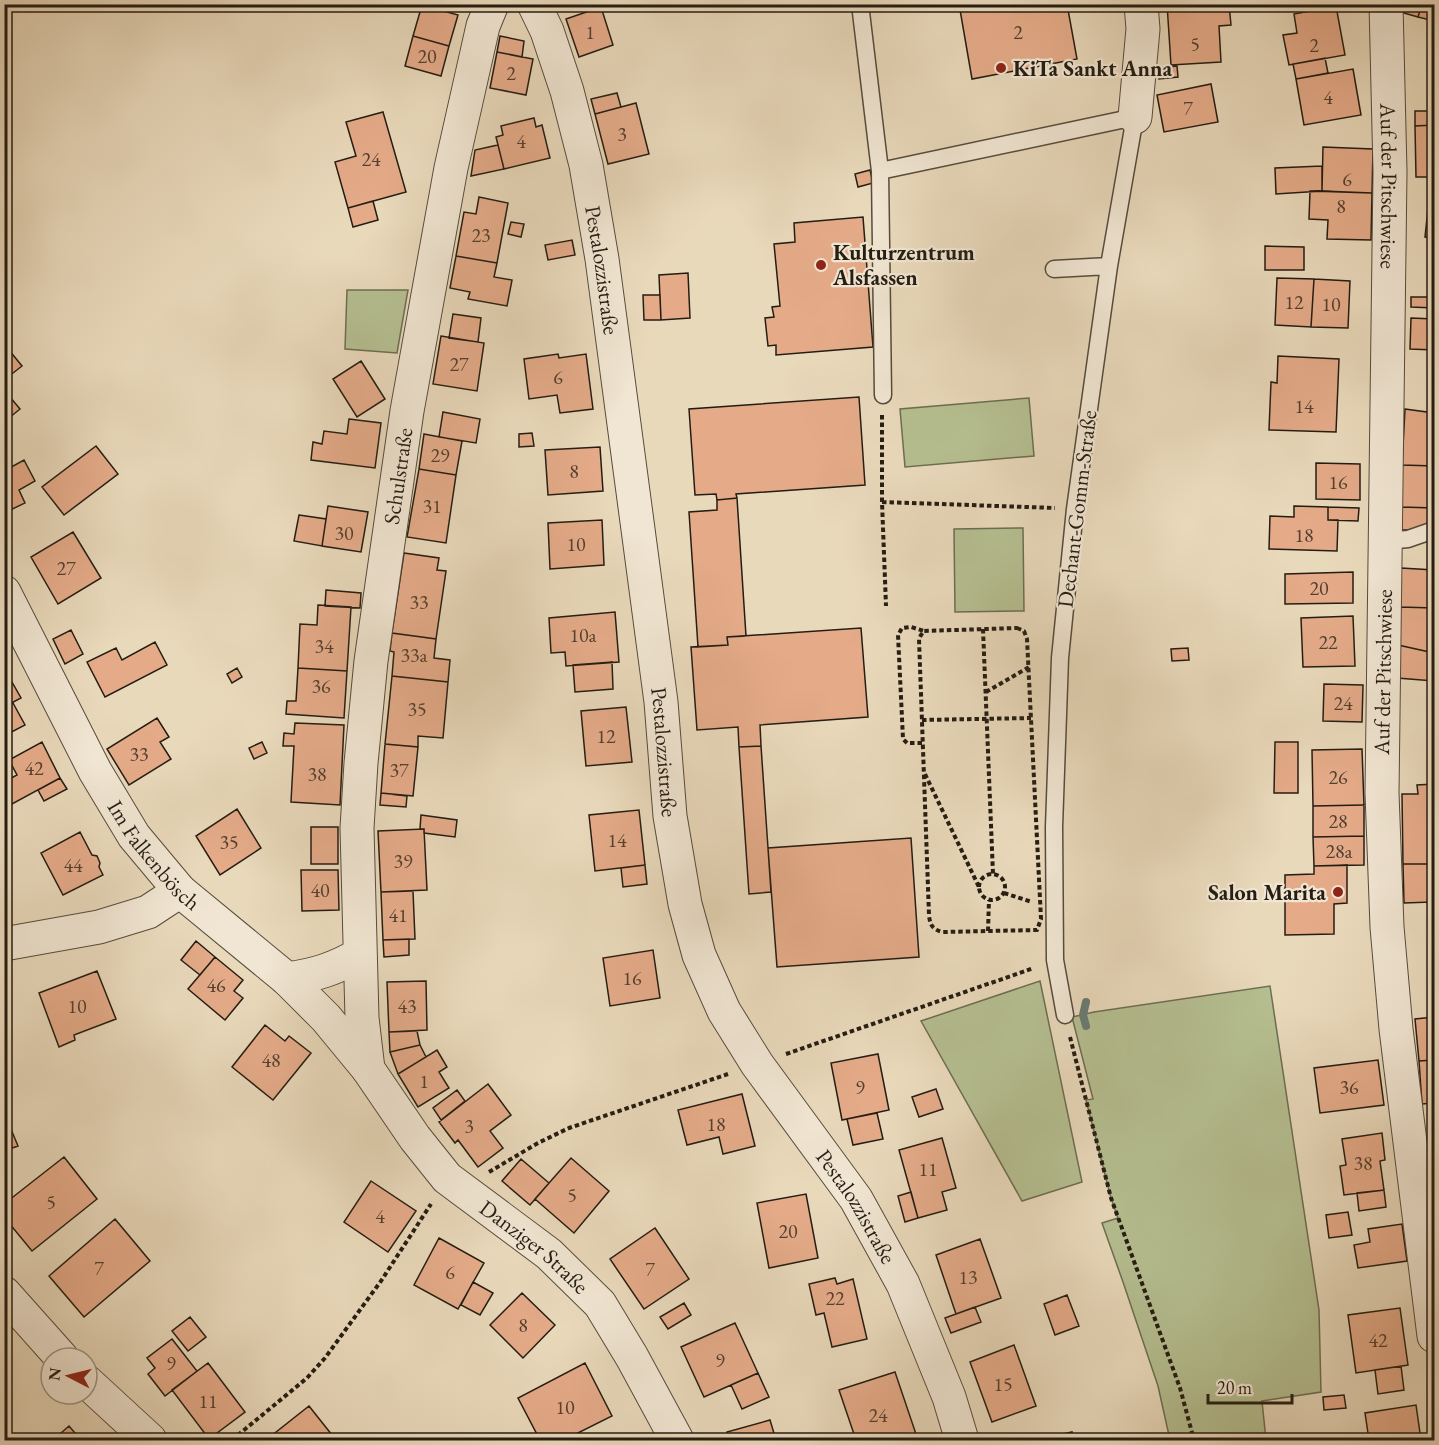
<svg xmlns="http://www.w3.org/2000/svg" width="1439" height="1445" font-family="'EB Garamond',serif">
<rect width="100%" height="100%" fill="#e9d9bb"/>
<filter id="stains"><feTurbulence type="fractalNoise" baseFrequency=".00333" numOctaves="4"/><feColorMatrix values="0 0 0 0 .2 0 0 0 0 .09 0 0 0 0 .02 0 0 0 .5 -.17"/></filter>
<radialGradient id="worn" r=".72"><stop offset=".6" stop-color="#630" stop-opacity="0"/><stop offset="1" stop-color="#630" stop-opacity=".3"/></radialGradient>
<path fill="#b5bf91" stroke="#6c6e52" stroke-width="1.5" d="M347 290H408L397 353 345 349Z
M1029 398 1034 456 905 467 900 409Z
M1023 528 1024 611 955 612 954 529Z
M1040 981 1082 1182 1022 1201 921 1021Z
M1270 986 1319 1310 1321 1392 1262 1401 1266 1440H1170L1158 1386 1123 1282 1102 1223 1118 1218 1111 1198 1086 1100 1093 1099 1072 1017 1094 1012Z"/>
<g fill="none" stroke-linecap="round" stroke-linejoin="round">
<path stroke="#697b74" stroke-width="8" d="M1086 1002 1083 1015 1086 1026"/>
</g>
<path fill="#e5ab89" stroke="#241d13" stroke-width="1.5" d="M959 4H1067L1077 59 972 79Z
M1167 4H1229L1231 25 1219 26 1221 62 1171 65Z
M1399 4H1422L1418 17 1397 11Z
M1422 4H1434V21L1418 17Z
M422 5 458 15 449 46 413 36Z
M1336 6 1345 55 1289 65 1283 35 1297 33 1294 14Z
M601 7 613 45 579 57 566 19Z
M413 36 449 46 441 76 405 66Z
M500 36 524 41 522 57 497 52Z
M497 52 533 59 526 95 490 88Z
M1325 58 1328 73 1296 79 1293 64Z
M1177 66 1178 77 1159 79 1158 68Z
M1353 69 1361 115 1304 125 1296 79Z
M1211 84 1218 122 1164 132 1157 95Z
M617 93 621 107 595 114 591 99Z
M636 103 649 154 608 164 595 114Z
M1415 111H1434V125L1415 126Z
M383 112 406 192 348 208 335 162 356 156 346 122Z
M534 118 536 127 542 125 550 158 504 169 496 137 503 135 501 126Z
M1434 125V177H1416L1415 126Z
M498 145 504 169 471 176 475 150Z
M1323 147 1373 149 1372 193 1322 191Z
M1322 166V191L1276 194 1275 168Z
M870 170 873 183 858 187 855 174Z
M1310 191 1372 193 1371 240 1327 239 1328 220 1309 219Z
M479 197 508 203 497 263 456 256 464 212 476 214Z
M1429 199H1434V238L1425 237Z
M373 201 378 220 353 227 348 208Z
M863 217 873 347 776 355V345L768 346 765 318 774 317 772 307 780 306 774 244 795 242 794 223Z
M511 222 524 224 521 237 508 234Z
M572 240 575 255 548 260 545 245Z
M1265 246 1304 247V270H1265Z
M456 256 497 263 494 277 512 280 507 306 468 299 470 292 450 288Z
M688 273 690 318 661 320 659 275Z
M1277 278 1314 279 1311 327 1275 325Z
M1314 279 1350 281 1348 328 1311 327Z
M643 295H660L661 320H644Z
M1411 297H1434V308L1411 307Z
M453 314 481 318 478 342 449 338Z
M1411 318 1434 319V350L1410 349Z
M441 336 484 343 477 391 433 384Z
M4 344 22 366 4 380Z
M558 354 559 358 586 354 593 409 560 413 557 395 529 399 524 359Z
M1278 356 1339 359 1336 432 1269 430 1271 382 1277 383Z
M361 361 385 399 357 417 333 379Z
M4 390 20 409 4 422Z
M859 397 865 485 736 494 737 498 717 500 716 494 695 495 689 409Z
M1405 409 1434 413V466L1402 465Z
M443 412 480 419 476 443 439 437Z
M349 419 381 423 375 468 311 460 313 442 322 444 324 431 347 434Z
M532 433 534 446 519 447V434Z
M424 434 462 441 456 475 419 469Z
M96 446 118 474 64 515 42 487Z
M600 447 603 491 548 495 545 450Z
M24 460 35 481 19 490 25 503 4 513V471Z
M1316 463 1360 464V500L1316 499Z
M1402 465 1434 466V508L1401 507Z
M419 469 456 475 446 543 407 537Z
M737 498 746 636 727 637 728 645 698 647 689 512 717 510V500Z
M328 506 368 512 361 552 322 546Z
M1294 506 1328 507V520H1338L1337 551 1269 549 1270 516 1294 517Z
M1328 507 1359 508 1358 521 1328 520Z
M1401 507 1434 508V522L1411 530H1400Z
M299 515 326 519 322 546 294 541Z
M602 520 604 565 550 569 548 523Z
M73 532 101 578 58 604 31 557Z
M404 553 439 558 437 570 446 571 436 639 392 633Z
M1401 568 1434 570V608L1400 607Z
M1353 572V603L1285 604V574Z
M326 590 361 593 360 608 325 606Z
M318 605 351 607 347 671 298 668 300 624 317 625Z
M1400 607 1434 608V653L1398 645Z
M615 612 619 662 566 666 565 652 551 653 549 618Z
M1353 616 1355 666 1303 667 1301 618Z
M861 628 868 717 760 725 761 746 739 747 738 727 697 730 691 647 728 645 727 637Z
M71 630 83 654 65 664 53 639Z
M392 633 436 639 434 658 450 660 448 682 392 676 394 652 390 651Z
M155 642 167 665 105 697 87 662 116 648 122 660Z
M1398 645 1434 653V681L1397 678Z
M1188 648 1189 660 1172 661 1171 649Z
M612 662 613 689 575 692 573 665Z
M4 668 21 698 4 707Z
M237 668 242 677 232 683 227 674Z
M298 668 347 671 344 718 286 714 287 701H296Z
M392 676 448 682 443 738 418 736V747L385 744Z
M1324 684 1363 685 1362 722 1323 721Z
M13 703 25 725 4 736V707Z
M626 707 632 762 586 766 581 711Z
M157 718 169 737 160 742 171 759 129 785 107 749Z
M295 723 344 725 340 805 291 802 294 746H283L284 733 294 734Z
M42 742 60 778 12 804 4 789V782L17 775 9 760Z
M262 742 267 753 254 759 249 748Z
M1275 742H1298V793H1274Z
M385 744 418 747 413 796 381 793Z
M761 746 771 892 749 894 739 747Z
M1362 749 1364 805 1313 806 1312 750Z
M60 778 67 789 44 801 38 790Z
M1434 784V864H1403L1402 794H1418L1417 785Z
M381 793 407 796 406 807 380 805Z
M1364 805V836L1313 837V806Z
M237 809 261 848 220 875 196 836Z
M639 810 645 865 595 871 589 815Z
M421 815 457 820 455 837 424 833V829H420Z
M311 827H338V864H311Z
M424 829 427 890 381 892 378 831Z
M80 832 92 855 97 856 100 863 99 867 103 875 63 895 41 853Z
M1364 836V865L1314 866 1313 837Z
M911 838 919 957 777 967 768 848Z
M1403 864H1434V911H1432V902L1404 903Z
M645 865 647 884 623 887 621 868Z
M1347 865V903L1334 904V934L1285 935V875L1314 874V866Z
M301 870H338L339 910 302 911Z
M413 891 415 939 383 940 381 892Z
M409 939V955L384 957 383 940Z
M196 941 215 957 200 975 181 960Z
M653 950 660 998 610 1006 603 958Z
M215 957 243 980 234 991 243 998 225 1020 188 989Z
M97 971 116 1019 74 1035 75 1040 59 1047 39 993Z
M426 981 427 1030 389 1032 387 982Z
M1434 1017V1060L1419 1061 1415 1019Z
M265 1025 285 1041 289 1036 311 1053 273 1100 232 1067Z
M417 1031 420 1045 390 1052 389 1032Z
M420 1045 426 1057 398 1074 390 1052Z
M437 1050 447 1067 439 1072 449 1088 418 1107 398 1074Z
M878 1054 889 1110 842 1120 831 1063Z
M1378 1060 1384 1105 1320 1113 1314 1068Z
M1434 1060V1103L1422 1104 1419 1061Z
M488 1084 511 1115 490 1131 503 1148 478 1167 458 1140 455 1143 439 1122Z
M936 1089 943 1109 919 1117 912 1097Z
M457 1090 465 1101 441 1120 433 1108Z
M742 1094 755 1146 723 1154 719 1137 687 1145 678 1110Z
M877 1113 883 1139 853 1145 847 1119Z
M8 1122 18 1146 4 1151V1123Z
M1382 1133 1385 1160 1380 1161 1384 1190 1344 1195 1340 1166 1346 1165 1342 1139Z
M942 1138 956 1188 942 1192 947 1210 918 1218 899 1150Z
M64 1157 97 1199 32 1251 4 1217V1204Z
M571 1158 609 1191 574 1233 535 1199Z
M521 1159 549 1183 530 1205 502 1181Z
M371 1181 416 1211 388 1252 344 1222Z
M1384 1190 1386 1207 1359 1211 1357 1193Z
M911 1192 918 1218 905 1222 898 1196Z
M806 1194 818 1258 769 1268 757 1203Z
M1348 1212 1352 1235 1329 1238 1326 1215Z
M115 1219 150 1261 84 1317 49 1276Z
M1402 1224 1407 1261 1358 1268 1354 1245 1370 1242 1368 1229Z
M655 1228 689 1279 644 1309 610 1259Z
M439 1238 484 1263 458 1309 414 1285Z
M980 1239 1001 1298 956 1314 936 1255Z
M835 1278 837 1284 853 1279 867 1339 832 1347 824 1313 816 1315 809 1284Z
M473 1282 493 1293 480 1315 461 1305Z
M522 1293 555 1325 523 1358 490 1325Z
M1067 1295 1079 1326 1055 1335 1044 1304Z
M684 1303 691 1315 668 1329 660 1317Z
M975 1307 981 1322 951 1333 945 1318Z
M1400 1308 1408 1365 1356 1373 1348 1315Z
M190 1317 206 1337 188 1351 172 1331Z
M735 1323 758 1373 704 1397 681 1347Z
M172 1339 197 1371 165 1396 148 1374 155 1368 147 1358Z
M1014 1345 1036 1406 992 1422 970 1362Z
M208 1363 245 1412 209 1439 172 1390Z
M585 1363 612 1416 564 1440H540L518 1398Z
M1401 1366 1404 1390 1378 1394 1375 1370Z
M895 1372 918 1440H856L839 1390Z
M758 1373 769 1397 742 1409 731 1385Z
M1344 1395 1346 1408 1324 1410 1323 1397Z
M1416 1405 1421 1440H1369L1365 1413Z
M309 1406 336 1440H266Z
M770 1420 776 1440H729L727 1432Z
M69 1426 81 1440H53Z
M1072 1432 1074 1440H1037Z"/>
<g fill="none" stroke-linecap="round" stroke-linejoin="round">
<g stroke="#554c3d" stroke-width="19">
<path id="service" d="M860 4 880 171 883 395
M880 171 1135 117 1109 266 1075 509 1060 658 1054 827 1055 960 1065 1015
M1054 269 1109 266
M1386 541 1408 539 1434 530"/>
</g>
<g stroke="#554c3d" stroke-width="35">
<g id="minor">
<path id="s1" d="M534 4 547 31 567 91 586 165 602 259 661 702 670 816 685 904 699 955 724 1011 757 1064 856 1199 903 1284 949 1397 962 1440"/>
<path id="s2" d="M1386 4 1390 172 1382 793 1387 927 1396 1029 1434 1336"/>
<path d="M1135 117 1143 29 1141 4"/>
<path id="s3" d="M4 592 95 771 134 836 180 891 287 979 326 1018 368 1069 415 1138 447 1178 549 1254 600 1304 632 1357 677 1440"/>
<path d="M4 944 99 927 148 912 180 891"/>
<path d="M287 979C316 975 334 969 359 955"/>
<path id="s4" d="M368 1069 362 1018 357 828 361 763 371 661 407 411 451 168 483 26 492 4"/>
<path d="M4 1293 62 1358"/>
<path d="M87 1382 150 1440"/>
</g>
</g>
<path stroke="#241d13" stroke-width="4" stroke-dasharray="4.5 3" stroke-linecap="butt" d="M882 415V502L886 606
M882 502 1055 508
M1017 628 1024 631 1027 639 1041 919 1037 930 942 932C932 929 930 925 929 915L919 639 921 635 924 631Z
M983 629 993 874
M986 692 1029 667
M922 720 1031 718
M922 743H907L903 739 898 635 902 628 911 627 924 631
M925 774 979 887
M979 887a13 13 0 1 1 26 0a13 13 0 1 1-26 0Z
M1004 893 1032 902
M988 931 989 900
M1070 1037 1111 1198 1180 1388 1194 1440
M786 1054 1034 968
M489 1172 538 1143 569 1128 728 1074
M232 1440 307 1378 325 1358 381 1281 431 1204"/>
<use href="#service" stroke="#f1e6d3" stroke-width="16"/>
<use href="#minor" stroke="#f1e6d3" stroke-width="33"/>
</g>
<g fill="#8f2418" stroke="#f1e6d3" stroke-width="2">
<circle cx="1001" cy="68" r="6"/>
<circle cx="821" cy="265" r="6"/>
<circle cx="1338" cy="892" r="6"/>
</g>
<g text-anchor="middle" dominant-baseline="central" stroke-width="4.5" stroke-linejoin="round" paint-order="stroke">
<g font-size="20" fill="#544030">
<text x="590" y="32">1</text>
<text x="1018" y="32">2</text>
<text x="1195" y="44">5</text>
<text x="1314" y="45">2</text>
<text x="427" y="56">20</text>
<text x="511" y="73">2</text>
<text x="1328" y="97">4</text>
<text x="1188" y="108">7</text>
<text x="622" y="134">3</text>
<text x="521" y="141">4</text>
<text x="371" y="159">24</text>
<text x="1347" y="179">6</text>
<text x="1341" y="206">8</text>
<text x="481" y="235">23</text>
<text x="1294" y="302">12</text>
<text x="1331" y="304">10</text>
<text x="459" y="364">27</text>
<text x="558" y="377">6</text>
<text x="1304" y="406">14</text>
<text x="440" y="455">29</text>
<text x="574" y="471">8</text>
<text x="1338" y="482">16</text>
<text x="432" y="506">31</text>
<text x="344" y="533">30</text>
<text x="1304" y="535">18</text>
<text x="576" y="544">10</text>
<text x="66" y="568">27</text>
<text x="1319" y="588">20</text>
<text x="419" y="602">33</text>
<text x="583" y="635">10a</text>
<text x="1328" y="642">22</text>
<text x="324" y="646">34</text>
<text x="414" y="655">33a</text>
<text x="321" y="686">36</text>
<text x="1343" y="703">24</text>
<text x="417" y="709">35</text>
<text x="606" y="736">12</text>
<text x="139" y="754">33</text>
<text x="34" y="768">42</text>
<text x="399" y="770">37</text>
<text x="317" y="774">38</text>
<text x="1338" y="777">26</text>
<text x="1338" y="821">28</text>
<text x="617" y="840">14</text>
<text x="229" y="842">35</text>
<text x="1339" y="851">28a</text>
<text x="403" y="861">39</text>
<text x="73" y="865">44</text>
<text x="320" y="890">40</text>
<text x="398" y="915">41</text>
<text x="632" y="978">16</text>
<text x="216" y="985">46</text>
<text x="77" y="1006">10</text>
<text x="407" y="1006">43</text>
<text x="271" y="1060">48</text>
<text x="424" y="1081">1</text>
<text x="860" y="1087">9</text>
<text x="1349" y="1087">36</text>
<text x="716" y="1124">18</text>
<text x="469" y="1126">3</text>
<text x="1363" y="1163">38</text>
<text x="928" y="1169">11</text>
<text x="572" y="1195">5</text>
<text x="51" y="1202">5</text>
<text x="380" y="1216">4</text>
<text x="788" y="1231">20</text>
<text x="99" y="1268">7</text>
<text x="650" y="1269">7</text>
<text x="450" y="1272">6</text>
<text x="968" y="1277">13</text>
<text x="835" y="1298">22</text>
<text x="523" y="1325">8</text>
<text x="1378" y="1340">42</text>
<text x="720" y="1360">9</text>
<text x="171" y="1363">9</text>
<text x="1003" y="1384">15</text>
<text x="208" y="1401">11</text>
<text x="565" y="1407">10</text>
<text x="878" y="1415">24</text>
</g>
<g font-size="22" font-weight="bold" fill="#241d13" stroke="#f1e6d3" text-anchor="start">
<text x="1013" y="68">KiTa Sankt Anna</text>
<text x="833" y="252">Kulturzentrum<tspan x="833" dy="25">Alsfassen</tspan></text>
<text x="1326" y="892" text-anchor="end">Salon Marita</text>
</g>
<g font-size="22" fill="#241d13" stroke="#f1e6d3">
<text stroke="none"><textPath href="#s2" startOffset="182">Auf der Pitschwiese</textPath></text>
<text stroke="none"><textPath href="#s1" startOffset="276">Pestalozzistraße</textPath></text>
<text stroke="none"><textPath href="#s4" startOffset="596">Schulstraße</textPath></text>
<text transform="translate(1077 509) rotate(-83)">Dechant-Gomm-Straße</text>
<text transform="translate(1383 672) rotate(-89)">Auf der Pitschwiese</text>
<text stroke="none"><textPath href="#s1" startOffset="762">Pestalozzistraße</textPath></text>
<text stroke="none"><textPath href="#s3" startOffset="304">Im Falkenbösch</textPath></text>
<text stroke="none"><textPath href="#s1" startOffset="1266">Pestalozzistraße</textPath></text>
<text stroke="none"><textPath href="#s3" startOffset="854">Danziger Straße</textPath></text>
</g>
</g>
<rect width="1439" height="1445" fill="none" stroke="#e9d9bb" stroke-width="24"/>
<rect x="6" y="6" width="1427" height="1433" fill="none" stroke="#241d13" stroke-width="3"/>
<rect x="12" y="12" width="1415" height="1421" fill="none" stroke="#241d13" stroke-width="1.5"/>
<g transform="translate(69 1376) rotate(277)"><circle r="28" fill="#f1e6d3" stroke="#9f9686" stroke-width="1.5"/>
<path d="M0-4.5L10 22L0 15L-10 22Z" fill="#8f2418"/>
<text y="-9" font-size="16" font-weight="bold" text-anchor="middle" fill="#241d13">N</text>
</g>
<path d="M1208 1394v9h84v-9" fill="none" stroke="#241d13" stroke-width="3"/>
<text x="1217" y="1394" font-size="18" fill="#241d13" stroke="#f1e6d3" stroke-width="4.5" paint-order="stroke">20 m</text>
<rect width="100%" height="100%" filter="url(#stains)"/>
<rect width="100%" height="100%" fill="url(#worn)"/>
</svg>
